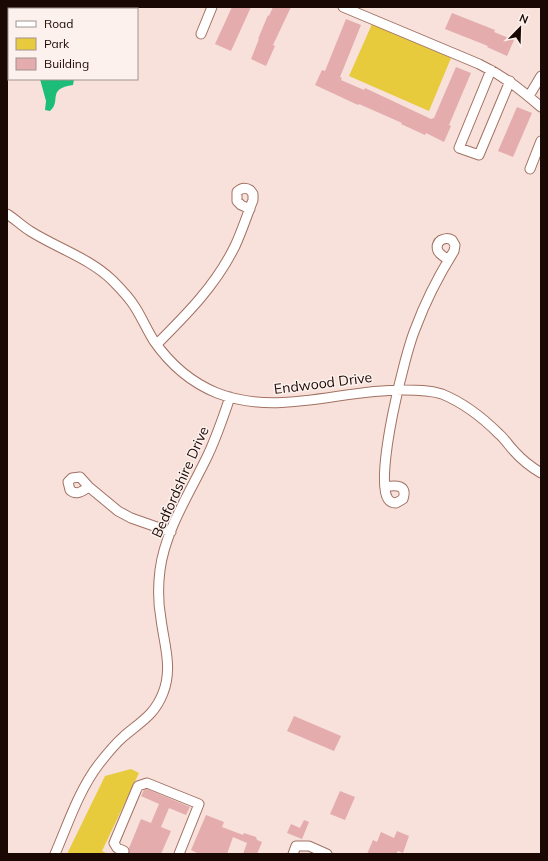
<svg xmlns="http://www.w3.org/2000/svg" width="548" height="861" font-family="Mulish,sans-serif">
<rect width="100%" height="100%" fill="#f7e1da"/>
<path fill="#e7cb3d" d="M372 24 451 58 429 111 349 76Z
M131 769 139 773 102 851 108 854H67L105 776Z"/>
<path fill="#1cbd77" d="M40 79H74L73 85C46 89 62 101 50 111L45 110 46 101Z"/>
<path fill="#e4acad" d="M232 7H251L231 51 215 44Z
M273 7H291L273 45 275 46 266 66 251 59 259 39H258L268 15 269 16Z
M452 13 495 30 494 32 514 40 507 56 487 47 488 46 445 29Z
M346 19 361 25 340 77 342 78 341 80 364 90 365 88 431 119 434 118 456 67 471 73 449 125 451 126 444 142 426 133 425 135 401 124 402 123 359 104 358 105 315 85 322 70 325 71Z
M517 107 532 113 513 157 498 151Z
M294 716 341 736 334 751 287 731Z
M147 789 190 807 186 815 169 808 161 827 171 831 161 854H129V848L141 819 151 823 159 804 141 796 144 790Z
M340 791 355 797 345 820 330 814Z
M206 815 224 822 222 827 243 835 244 833 256 837 257 840 262 842 257 854H243L247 843 233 837 227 854H199L191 850Z
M304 820 309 822 302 839 287 833 291 824 300 828Z
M397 831 409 836 403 853 398 851 396 854H367L373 840 377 842 381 832 394 838Z"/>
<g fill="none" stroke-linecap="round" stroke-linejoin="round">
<g stroke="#a37163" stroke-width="11">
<path id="minor" d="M343 7 479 64C504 76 520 89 541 107
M201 34 212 7
M491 70 459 148 479 155 510 81
M529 96 541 76
M530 169 541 141
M7 214C15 219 22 226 30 231 57 248 89 258 112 280 121 289 129 297 135 307 142 318 147 330 154 341 170 364 190 382 217 393 279 417 341 389 404 390 417 390 429 390 442 394 464 403 482 417 499 434 505 439 509 446 514 451 522 460 531 467 541 473
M157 344C187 314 216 285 235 246 242 231 247 215 253 200V194L250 190C245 187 241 188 237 192V201L241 205 250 209
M89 487C82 491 77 496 70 490L68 482 72 478 80 477 89 487 118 511 131 518 171 532
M385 487C395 485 408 484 403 499L396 503C393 503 390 502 388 499 374 478 405 352 416 327 426 300 439 275 454 251L455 245 452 240C445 236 434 241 438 251 440 255 445 257 448 260
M124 851 117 848 114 843 138 786 147 783 199 804 179 854
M55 854C68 824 79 790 99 764 106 755 114 745 123 737 140 722 154 716 163 693 173 668 164 644 161 619 158 603 158 586 160 570 165 531 189 494 206 459 216 439 223 418 230 397
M293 854 296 846H309L327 854"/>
</g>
<use href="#minor" stroke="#fff" stroke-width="9"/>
</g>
<g text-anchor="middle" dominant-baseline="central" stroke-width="3" stroke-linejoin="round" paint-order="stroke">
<g font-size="14" fill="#1a0804" stroke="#fcf1ed">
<text transform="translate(323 383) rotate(-7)">Endwood Drive</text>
<text transform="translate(180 482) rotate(-66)">Bedfordshire Drive</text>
</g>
</g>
<rect width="548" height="861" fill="none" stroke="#1a0804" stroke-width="16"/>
<rect x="8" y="8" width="130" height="72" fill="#fcf1ed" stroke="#a29490"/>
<rect x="16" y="21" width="20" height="6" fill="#ffffff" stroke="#a29490"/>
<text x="44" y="28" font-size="12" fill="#1a0804">Road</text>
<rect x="16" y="38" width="20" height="12" fill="#e7cb3d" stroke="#a29490"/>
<text x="44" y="48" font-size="12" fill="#1a0804">Park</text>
<rect x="16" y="58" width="20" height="12" fill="#e4acad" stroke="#a29490"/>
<text x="44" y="68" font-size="12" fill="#1a0804">Building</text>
<g transform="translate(520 28) rotate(23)" stroke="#fcf1ed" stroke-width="3" paint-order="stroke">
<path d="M0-3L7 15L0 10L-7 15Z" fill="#1a0804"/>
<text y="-6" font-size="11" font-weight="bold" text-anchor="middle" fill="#1a0804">N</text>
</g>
</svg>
